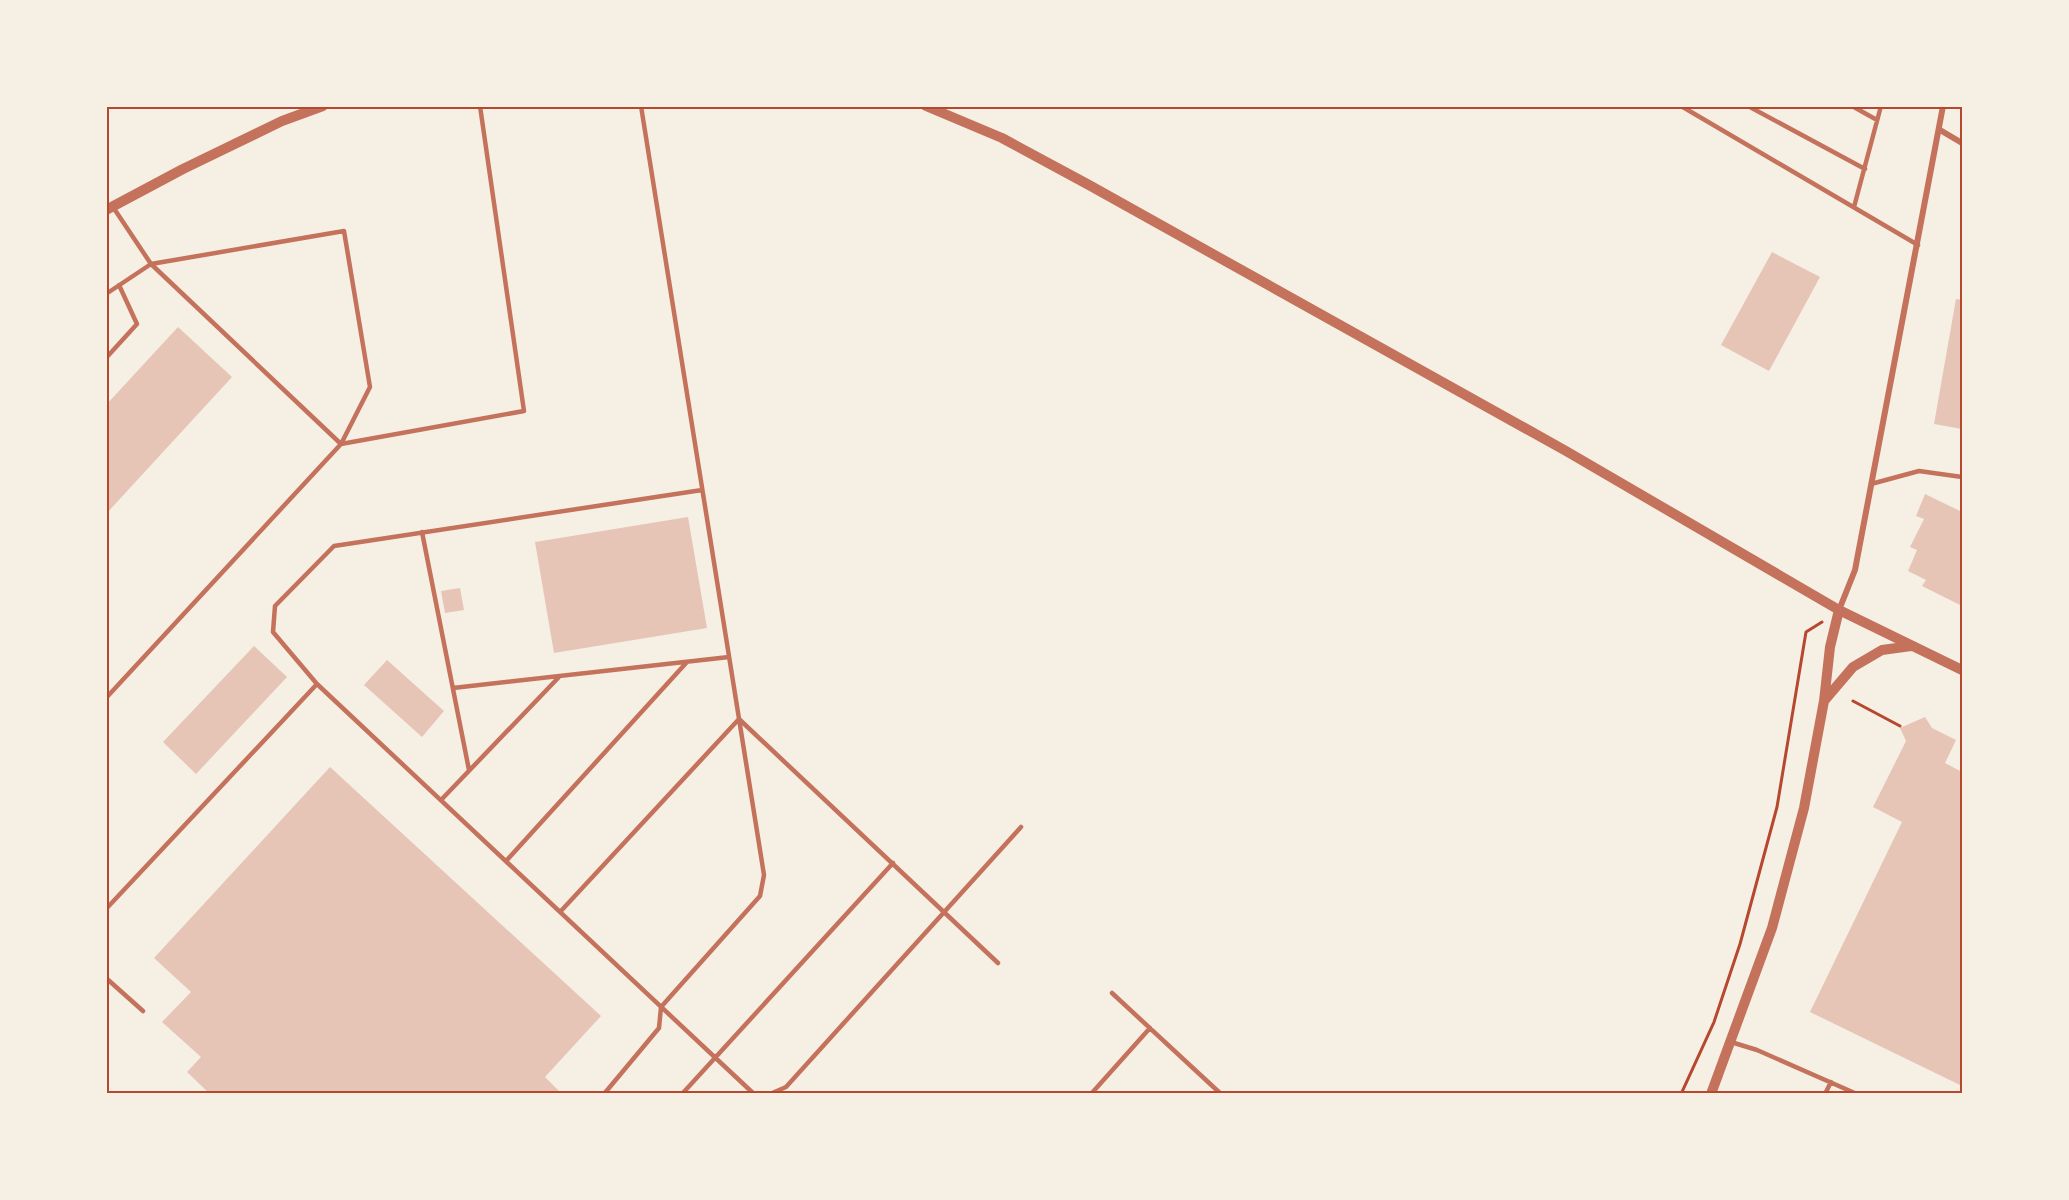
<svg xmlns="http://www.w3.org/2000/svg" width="2069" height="1200" font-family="'PT Sans Narrow',sans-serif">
<rect width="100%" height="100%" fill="#f6efe4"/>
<path fill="#e6c5b7" d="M1772 252 1820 277 1769 371 1721 345Z
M1956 299 1962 300V429L1934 424Z
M178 327 232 377 106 514V405Z
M1925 494 1962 512V606L1922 586 1926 580 1908 571 1917 550 1910 547 1924 519 1916 516Z
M688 517 707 628 554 653 535 542Z
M460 588 464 610 445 613 441 591Z
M254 646 287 677 196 774 163 742Z
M387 660 444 711 422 737 364 685Z
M1925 717 1932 728 1956 740 1945 763 1962 772V1086L1810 1012 1902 822 1873 807 1906 741 1900 728Z
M330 767 601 1016 545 1077 562 1094H210L187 1072 201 1057 162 1022 191 992 154 958Z"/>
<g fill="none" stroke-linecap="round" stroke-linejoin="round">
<path stroke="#b5482f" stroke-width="3" d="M1853 701 1900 726
M1681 1094 1714 1022 1740 944 1777 807 1806 632 1822 622"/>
<path stroke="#c5725c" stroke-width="4.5" d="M1681 106 1918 245
M1748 106 1865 169
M1852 106 1877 120
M113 207 151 264 341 444
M1854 207 1881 106
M106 294 151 264 344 231 370 387 341 444 106 698
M106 358 137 324 119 285
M341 444 524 411 480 106
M1871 484 1919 471 1962 477
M702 490 334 546 275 606 273 632 317 684 754 1094
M422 532 469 770
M453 688 729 657
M441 800 559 677
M506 861 687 662
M106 909 317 684
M560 912 739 719 998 963
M106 978 143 1011
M1112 993 1221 1094
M1731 1042 1757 1050 1857 1094
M604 1094 659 1028 661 1007 760 896 764 875 641 106
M682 1094 893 863
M770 1094 786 1087 1021 827
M1091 1094 1150 1028
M1825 1094 1831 1082"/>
<path stroke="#c5725c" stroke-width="6" d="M1940 130 1962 143
M1839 610 1855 570 1943 106"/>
<path stroke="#c5725c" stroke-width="10" d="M926 106 1002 138 1089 185 1566 451 1839 610 1962 670
M106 210 183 169 282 121 323 106
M1824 701 1853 667 1882 650 1911 646
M1711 1094 1772 928 1804 808 1824 701 1830 647 1839 610"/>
</g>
<rect width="2069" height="1200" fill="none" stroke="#f6efe4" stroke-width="216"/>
<rect x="108" y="108" width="1853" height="984" fill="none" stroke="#b5482f" stroke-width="2"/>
</svg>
